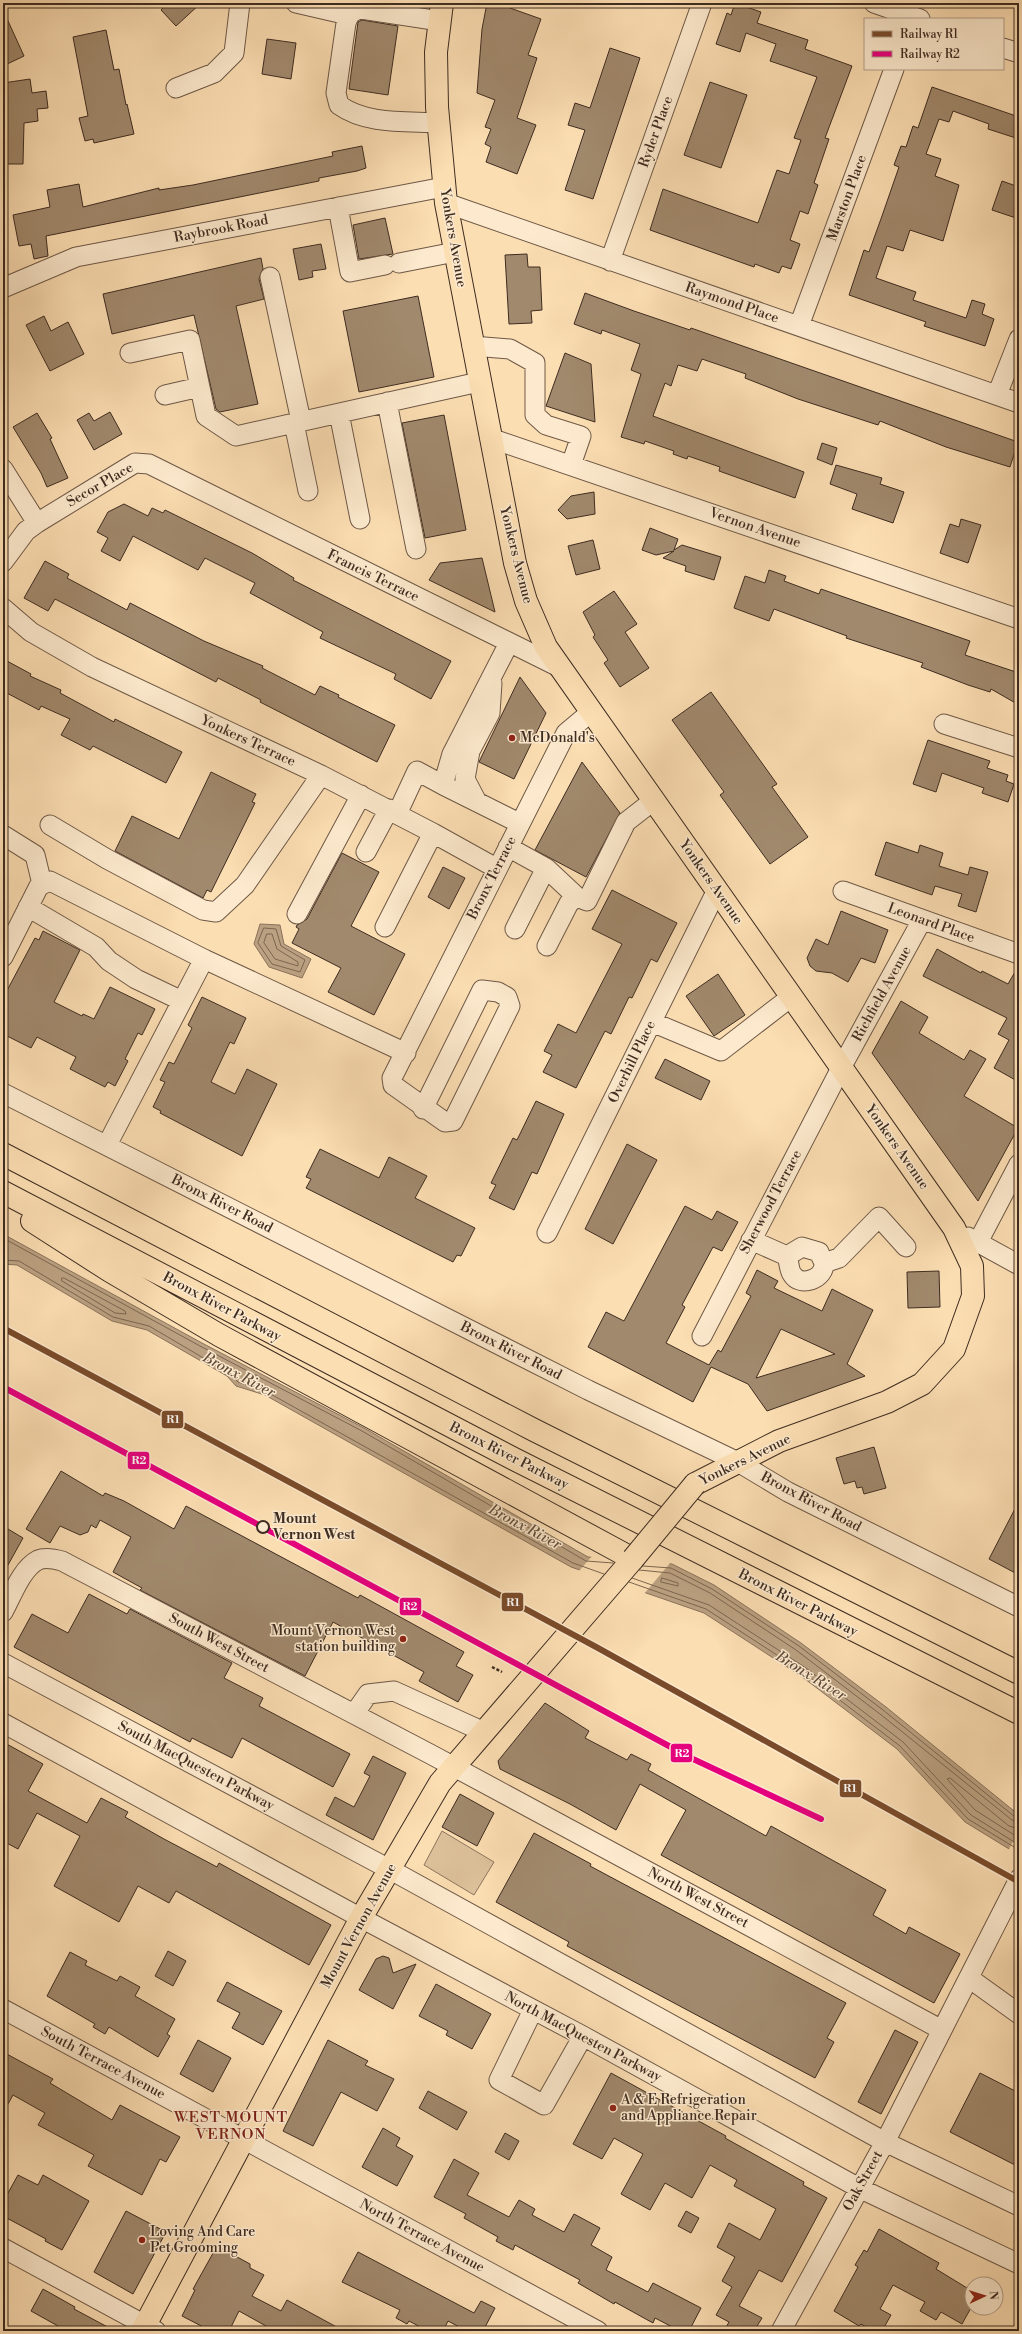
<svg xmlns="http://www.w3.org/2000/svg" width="1022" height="2334" font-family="'Libre Bodoni',serif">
<rect width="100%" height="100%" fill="#fcdeb3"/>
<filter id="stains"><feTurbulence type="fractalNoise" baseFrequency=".005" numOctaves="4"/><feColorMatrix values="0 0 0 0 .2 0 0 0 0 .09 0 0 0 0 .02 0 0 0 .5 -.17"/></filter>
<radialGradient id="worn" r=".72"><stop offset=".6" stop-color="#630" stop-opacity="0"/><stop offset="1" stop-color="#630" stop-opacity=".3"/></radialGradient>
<path fill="#dcc09a" stroke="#8d765e" d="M442 1831 494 1862 474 1895 424 1865Z"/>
<path fill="#bba181" stroke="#89725b" d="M260 924 280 925 284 944 311 959 302 978 269 967 254 944Z
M3 1234 202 1343 364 1428 588 1557 672 1564 714 1585 801 1643 886 1707 1019 1815V1855L965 1822 897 1749 801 1676 704 1613 571 1567 265 1395 236 1386 227 1376 147 1330 112 1321 17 1265 3 1264Z"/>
<path fill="#fcdeb3" d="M592 1556 671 1562 644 1594 579 1571Z
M1019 1830V1857L1008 1851Z"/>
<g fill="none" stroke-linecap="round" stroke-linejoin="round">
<path stroke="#7c6651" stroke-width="1" d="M264 928 276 929 281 946 305 960 300 972 272 964 258 943Z
M267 934H272L277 949 298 962V966L275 959 264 943Z
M3 1238 200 1346 362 1431 586 1561 613 1563
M3 1260 19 1261 113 1317 149 1326 229 1373 238 1382 267 1392 573 1563 604 1574
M62 1278H64L125 1311 126 1314 115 1313 62 1281Z
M643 1566 671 1568 712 1589 799 1646 883 1710 1015 1817 1019 1818
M639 1570 670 1573 710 1593 796 1650 880 1714 1012 1820 1019 1823
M632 1578 709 1605 806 1668 903 1742 971 1815 1019 1845
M662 1578 678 1583V1586L661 1582Z
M629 1582 706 1609 803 1672 900 1746 968 1819 1019 1850
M1019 1829 1009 1826 950 1778 947 1779 975 1810 1019 1838"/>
</g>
<path fill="#a1896d" stroke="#3e2c21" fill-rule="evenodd" d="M168 3H201L176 26 161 10Z
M487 3H496L541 19 528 55 537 58 517 118 536 125 517 174 486 162 491 147 485 144 491 129 485 127 495 100 477 93 482 29Z
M735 3 761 12 757 23 808 40 805 49 852 66 825 138 829 139 814 183 818 185 808 214 800 211 790 240 800 244 791 269 782 266 779 273 755 264 754 267 650 230 663 189 758 223 777 170 789 174 801 140 794 138 817 77 770 61 776 44 746 33 740 52 716 44 727 13 731 15Z
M3 10 24 56 3 66Z
M362 20 398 26 388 95 349 89 358 22Z
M106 30 114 70 119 69 126 105 127 104 134 134 94 143 93 139 85 141 79 118 88 116 73 37Z
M267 39 296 43 291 79 262 74Z
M610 48 640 58 593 199 565 190 585 130 568 125 575 103 590 108Z
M30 79 32 93 46 91 48 108 37 109 38 121 24 123 23 164H3V83Z
M710 82 747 95 721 168 684 155Z
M932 87 1019 117V139L988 129 989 124 953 111 949 122 939 119 926 154 941 159 935 176 959 185 943 241 910 230 903 251 887 246 876 278 916 292 913 300 966 318 972 300 985 304 982 314 994 319 985 346 924 326 926 322 849 295 864 250 869 252 882 216 899 167 894 165 901 146 906 147 913 126 918 128Z
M362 146 366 168 357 171 319 178V181L46 236 48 256 34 259 31 244 19 246 13 215 50 207 47 190 79 184 83 207 159 188V190L193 185 333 156 332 152Z
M1002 181 1019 187V219L992 210Z
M385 218 393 254 359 259 353 225Z
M321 244 326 269 312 271 313 277 299 280 293 249Z
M527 254 528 267H540L542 310 531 311 532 323 509 324 505 255Z
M261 258 263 269 259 279 264 299 236 306 258 404 220 412 216 409 194 315 112 334 103 294Z
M585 293 634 311 690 330 691 328 1018 442 1010 467 946 447 880 421 878 425 798 399 745 378 746 374 702 359 697 371 678 365 671 386 665 383 653 416 804 472 795 498 719 471 720 467 688 456 687 459 673 454 674 451 645 441 644 444 621 437 641 374 631 370 640 344 602 330 601 334 574 324Z
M418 296 434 377 359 392 343 311Z
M44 316 51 331 68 322 84 354 50 371 26 325Z
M565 353 591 364 595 422 546 406Z
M110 412 122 434 94 450 77 420 89 413 94 421Z
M37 413 52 438 50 439 68 478 47 487 41 473 13 427Z
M444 415 466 530 425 538 402 423Z
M822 443 837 448 832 465 817 459Z
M836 465 882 478 880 484 904 492 893 523 852 509 857 494 830 484Z
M594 492 595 514 567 519 558 510 571 496Z
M124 504 148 516 152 508 163 513 165 510 252 553 294 578 293 580 451 661 431 699 394 679 396 674 320 638 323 632 250 593 255 583 205 558 198 570 133 536 120 561 101 551 108 538 97 532 108 512Z
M961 519 981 525 968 563 940 553 950 524 959 527Z
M650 528 678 539 674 550 682 545 721 557 714 580 685 571 686 566 663 558 674 551 656 555 642 550Z
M593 540 600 569 576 575 568 546Z
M482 558 495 612 429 580 440 563Z
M45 561 69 574 67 578 127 610 130 603 204 641 263 666 262 668 315 695 320 686 339 695 338 697 395 725 377 762 260 702 261 700 218 678 216 682 55 599 48 611 24 598Z
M769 570 786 576 784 581 819 594 821 589 970 641 965 655 1019 673V705L991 689 990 692 968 685 921 667 923 663 846 638 847 636 774 609 769 621 734 608 745 576 765 583Z
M614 591 637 624 625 632 649 668 620 687 604 663 608 660 593 637 595 635 583 612Z
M7 661 31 674 30 676 61 690 60 693 114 722 115 719 182 752 166 783 93 746 90 750 61 735 70 719 41 706 39 710 3 691V669Z
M520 677 546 713 514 779 479 762Z
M711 692 777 784 772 787 808 837 770 864 720 795 724 792 672 720Z
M928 740 990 761 987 768 1008 775 1006 781 1014 784 1008 802 982 793 984 788 942 773 936 792 913 784Z
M582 762 620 813 586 877 535 850Z
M211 772 256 794 252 802 255 803 211 892 207 890 203 898 115 851 132 816 179 839Z
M886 842 918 853 920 845 943 853 939 866 968 875 970 867 988 872 976 912 958 906 962 894 935 886 932 895 875 875Z
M342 853 379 872 351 926 405 954 374 1015 328 992 341 968 292 943 299 929 296 927 297 925 307 919Z
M443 867 465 878 449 909 428 897Z
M612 890 677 923 657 962 651 959 632 998 629 997 611 1034 605 1031 576 1088 543 1072 552 1055 544 1051 558 1024 576 1033 622 944 592 929Z
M841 911 888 930 875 963 861 958 848 982 832 973 816 971 810 966 807 958 816 939 828 945Z
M43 931 80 950 54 1002 82 1016 83 1014 94 1019 110 987 155 1009 142 1035 138 1033 125 1059 128 1061 115 1086 108 1082 105 1087 70 1069 76 1057 37 1037 31 1048 3 1034V998L35 938 39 940Z
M937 949 981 973 982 971 1008 984 1019 965V1082L994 1068 1009 1040 998 1034 1007 1018 923 976Z
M718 974 745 1015 714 1036 686 996Z
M202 997 246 1018 234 1044 230 1042 211 1082 235 1094 247 1069 277 1084 242 1156 160 1113 161 1111 153 1107 165 1082 160 1080 169 1062 174 1064 192 1028 188 1025Z
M901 1001 928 1017 919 1033 964 1060 970 1050 986 1059 964 1096 1018 1128 978 1201 872 1053Z
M665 1059 710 1081 701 1100 655 1078Z
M536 1101 564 1114 537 1174 532 1172 514 1210 489 1198 496 1185 491 1183 513 1138 517 1140Z
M627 1144 657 1160 613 1244 585 1229Z
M320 1149 379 1178 389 1157 427 1176 415 1198 475 1228 461 1256 457 1255 453 1262 306 1188 311 1179 306 1177Z
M685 1206 712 1220 717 1211 738 1222 722 1251 713 1247 682 1305 685 1307 666 1343 709 1365 718 1350 721 1352 751 1296 746 1293 757 1270 778 1281 774 1288 822 1311 832 1289 873 1310 847 1364 865 1376 767 1411 748 1384 711 1367 693 1402 588 1347 606 1312 624 1321ZM781 1329 835 1354 756 1378Z
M939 1271 940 1307 908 1308 907 1272Z
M874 1447 886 1488 864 1494 862 1487 857 1488 855 1481 844 1484 836 1458Z
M61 1471 103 1496 105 1493 124 1501 174 1529 186 1506 358 1598 360 1595 464 1652 456 1666 473 1675 458 1702 419 1681 424 1672 333 1622 305 1676 140 1590 142 1588 113 1572 131 1537 100 1520 96 1528 91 1525 88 1532 80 1535 60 1526 50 1543 26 1529Z
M1019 1501V1575L989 1559Z
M3 1526 23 1538 3 1574Z
M89 1594 127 1614 130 1609 232 1663 224 1678 263 1698 259 1706 350 1754 333 1787 242 1738 232 1758 192 1738 190 1742 14 1647 32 1614 68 1633Z
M545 1703 589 1731 585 1738 627 1760 631 1754 651 1764 648 1770 766 1836 771 1826 886 1890 873 1915 906 1934 909 1927 960 1954 934 2003 661 1855 686 1810 640 1784 616 1830 570 1804 500 1769 498 1761Z
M3 1742 43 1764 28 1791 87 1823 101 1798 128 1812 125 1817 164 1839 217 1867 219 1863 331 1925 309 1965 176 1891 169 1903 138 1886 119 1922 54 1886 80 1836 37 1813 18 1849 3 1841Z
M373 1756 406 1773 373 1840 326 1815 335 1797 354 1807 370 1776 364 1773Z
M460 1794 494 1813 477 1846 442 1827Z
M534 1833 591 1864 590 1866 846 2003 827 2038 834 2042 815 2078 567 1946 569 1942 496 1902Z
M168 1951 186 1961 173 1986 155 1976Z
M70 1952 87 1961 85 1965 117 1981 120 1976 140 1987 135 1996 175 2019 167 2034 170 2036 158 2057 109 2027 105 2034 93 2027 95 2024 47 1996Z
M383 1956 389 1958 393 1973 416 1964 393 2009 359 1990 376 1959Z
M227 1982 282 2011 263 2045 232 2028 240 2013 217 2001Z
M436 1984 491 2014 472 2049 446 2035 448 2031 419 2016Z
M895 2030 918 2042 881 2114 858 2102Z
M198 2040 231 2058 213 2092 180 2074Z
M328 2040 368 2061 365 2065 394 2079 377 2111 341 2092 313 2146 283 2131Z
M3 2052 53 2079 50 2083 112 2120 120 2105 180 2137 166 2162 160 2159 142 2195 88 2166 94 2155 38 2125 45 2113 13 2095 3 2113Z
M611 2073 726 2136 725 2138 804 2182 803 2185 827 2198 782 2282 759 2270 739 2306 762 2318 754 2331H724L729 2322 716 2315 732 2287 722 2281 735 2257 717 2247 729 2223 760 2240 776 2209 734 2186 737 2180 710 2165 692 2198 665 2183 650 2210 621 2194 643 2154 614 2138 602 2159 573 2144Z
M980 2073 1019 2093V2167L950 2132Z
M428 2091 467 2112 457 2130 419 2108Z
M383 2128 400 2138 396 2146 413 2156 397 2186 362 2167Z
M505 2133 519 2141 509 2160 495 2152Z
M454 2159 479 2173 467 2195 509 2217 519 2200 535 2209 532 2215 564 2232 574 2214 600 2228 591 2245 612 2257 606 2270 648 2292 653 2283 701 2308 689 2331H680L655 2318 653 2323 615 2302 614 2304 578 2283 580 2280 515 2245 513 2250 496 2241 498 2237 464 2218 466 2214 434 2197Z
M18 2175 38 2185 43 2175 89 2201 62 2250 45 2241 46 2239 3 2216V2202Z
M126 2211 166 2232 133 2294 94 2272Z
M686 2211 699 2218 691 2233 678 2226Z
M879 2229 939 2263 936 2269 972 2291V2306L962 2324 941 2312 936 2320 920 2311 925 2302 893 2285 880 2309 891 2315 882 2331H873L861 2324 859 2326 834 2311 858 2267 855 2265 864 2250 867 2252Z
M217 2246 250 2264V2268L264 2275 252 2296 281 2311 287 2300 344 2331H275L239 2311 229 2331H211L182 2316 195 2290 193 2289Z
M358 2252 474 2313 481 2301 495 2308 483 2331H467L448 2321 443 2331H428L409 2321 407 2324 396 2318 400 2310 342 2282Z
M43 2289 75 2307 74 2309 115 2331H67L31 2311Z"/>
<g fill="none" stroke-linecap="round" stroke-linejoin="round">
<g stroke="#6e5846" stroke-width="21">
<path id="minor" d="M296 3 348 15
M874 3 920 19
M1003 48 1019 53
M176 88 214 73 234 53 240 3
M439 123C406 121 367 125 339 105L336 93 346 23C349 14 352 11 361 9L440 21
M446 203 1019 403
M338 207 350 272 385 265
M610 261 702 3
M399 263 455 252
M270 277 301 421
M3 288 76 257 444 187
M799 326 894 69
M472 346 510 349 535 363V415L546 425 581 436 571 465
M130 353 190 340 206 416 236 436 479 382
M165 395 200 387
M997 395 1019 339
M387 402 416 549
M339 413 360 519
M294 423 308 491
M490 438 1019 619
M3 469 37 523
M3 562 26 531 37 523 135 463 149 464 561 668
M3 608 31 632 92 667 321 775 433 833 496 868
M509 643 452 754 443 785 519 823
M944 724 1019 748
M477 802 465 779 470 751 490 713 492 683
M397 814 417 771 443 785
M50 825 107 859 203 910 216 912 245 885 321 775
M3 835 35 855 42 884
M508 847 546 868 577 897 569 903 547 946
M366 852 389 809
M843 891 1019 954
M577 897 587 901 626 822 653 801
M28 907 96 947 109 961 136 979 182 1001
M297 914 361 795
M385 927 433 833
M515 929 546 868
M3 957 39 886 50 881 204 959 406 1053
M652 1022 721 1051 791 997
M3 1093 588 1390 738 1462 788 1492 1019 1607
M423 1109 482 990 498 992 507 997 510 1006 453 1121 445 1122 393 1085 392 1078 566 733 591 712
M107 1145 204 959
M547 1233 717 890
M968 1237 1019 1265
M751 1240 787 1256 802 1247 819 1252C820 1255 823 1260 824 1263 825 1279 800 1288 792 1274 789 1270 789 1261 787 1256
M977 1244 1019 1164
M824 1263 839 1258 879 1217 906 1247
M702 1336 841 1068 922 920
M3 1612C12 1596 21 1569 38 1560 45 1557 55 1559 62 1561L432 1755 942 2030
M3 1663 389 1869 885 2142 1019 2206
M354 1714 368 1694 394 1691 484 1732
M3 1723 361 1918 583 2036 859 2188 1019 2264
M969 1978 1019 2014
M3 2009 598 2331
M533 2010 499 2080 544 2105 583 2036
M3 2248 156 2331
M781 2331 885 2142 1019 1879"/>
</g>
<g stroke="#3e2c21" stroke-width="24">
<path id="major" d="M442 3 436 52 437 107 446 203 515 563 526 601 546 647 954 1228 972 1266 973 1296 954 1349 922 1384 887 1402 779 1441 695 1484
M142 2331 361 1918 440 1783 633 1559"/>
</g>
<g stroke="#3e2c21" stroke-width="24">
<path id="highway" d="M3 1154 534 1430 1019 1673
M3 1192 514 1459 1019 1713
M32 1221 110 1271 219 1335 633 1559"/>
</g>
<path stroke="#3e2c21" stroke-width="2.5" stroke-dasharray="3 2" stroke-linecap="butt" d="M492 1667 502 1672"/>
<use href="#minor" stroke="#fdeace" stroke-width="19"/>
<use href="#major" stroke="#fcdeb3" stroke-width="22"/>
<use href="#highway" stroke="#fcdeb3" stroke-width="22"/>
<g stroke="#3e2c21" stroke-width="24" stroke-linecap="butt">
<path id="major-bridge" d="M633 1559 695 1484"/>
</g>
<use href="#major-bridge" stroke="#fcdeb3" stroke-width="22"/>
<g stroke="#fdeace" stroke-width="9">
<path id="rail-1" d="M3 1328 598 1648 1019 1882"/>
</g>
<g stroke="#fdeace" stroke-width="9">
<path id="rail-2" d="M3 1387 693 1759 821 1819"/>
</g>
<use href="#rail-1" stroke="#7a4b2a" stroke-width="6"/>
<use href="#rail-2" stroke="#e5007d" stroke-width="6"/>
</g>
<g fill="#8f2418" stroke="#fdeace" stroke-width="1.5">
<circle cx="512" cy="738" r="4"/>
<circle cx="403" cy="1639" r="4"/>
<circle cx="613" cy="2108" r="4"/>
<circle cx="142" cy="2240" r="4"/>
</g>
<circle fill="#fdeace" stroke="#3e2c21" stroke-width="2" cx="263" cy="1527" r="6"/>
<g text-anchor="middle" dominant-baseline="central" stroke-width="3" stroke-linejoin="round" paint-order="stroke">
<g font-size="14" fill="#3e2c21" stroke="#fdeace">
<text transform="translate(656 132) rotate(-70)">Ryder Place</text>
<text transform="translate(847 198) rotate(-70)">Marston Place</text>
<text transform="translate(221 229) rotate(-11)">Raybrook Road</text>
<text transform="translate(453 238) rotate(80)">Yonkers Avenue</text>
<text transform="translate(732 303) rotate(19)">Raymond Place</text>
<text transform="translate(100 485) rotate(-30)">Secor Place</text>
<text transform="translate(755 528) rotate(19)">Vernon Avenue</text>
<text transform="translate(516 555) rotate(76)">Yonkers Avenue</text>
<text transform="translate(373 576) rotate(26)">Francis Terrace</text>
<text transform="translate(248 741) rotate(25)">Yonkers Terrace</text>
<text transform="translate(492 878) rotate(-63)">Bronx Terrace</text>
<text transform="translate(711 882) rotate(55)">Yonkers Avenue</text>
<text transform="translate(931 923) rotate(20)">Leonard Place</text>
<text transform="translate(882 994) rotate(-61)">Richfield Avenue</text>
<text transform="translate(632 1062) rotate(-64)">Overhill Place</text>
<text transform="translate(897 1147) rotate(55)">Yonkers Avenue</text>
<text transform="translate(771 1202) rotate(-62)">Sherwood Terrace</text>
<text transform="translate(222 1204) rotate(27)">Bronx River Road</text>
<text transform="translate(222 1307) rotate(28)">Bronx River Parkway</text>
<text transform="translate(511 1351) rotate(27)">Bronx River Road</text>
<text transform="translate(509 1456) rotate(27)">Bronx River Parkway</text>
<text transform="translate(745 1460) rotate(-26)">Yonkers Avenue</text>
<text transform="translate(811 1502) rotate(28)">Bronx River Road</text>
<text transform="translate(798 1603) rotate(27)">Bronx River Parkway</text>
<text transform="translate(219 1643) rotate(28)">South West Street</text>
<text transform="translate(196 1766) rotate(28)">South MacQuesten Parkway</text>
<text transform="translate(698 1898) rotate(28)">North West Street</text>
<text transform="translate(359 1926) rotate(-61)">Mount Vernon Avenue</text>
<text transform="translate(583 2037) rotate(28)">North MacQuesten Parkway</text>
<text transform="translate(103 2063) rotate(28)">South Terrace Avenue</text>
<text transform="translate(863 2181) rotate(-61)">Oak Street</text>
<text transform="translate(422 2236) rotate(28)">North Terrace Avenue</text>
</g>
<g font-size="14" fill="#3e2c21" stroke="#fdeace" text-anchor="start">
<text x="520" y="738">McDonald's</text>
<text x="395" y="1631" text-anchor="end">Mount Vernon West<tspan x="395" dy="16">station building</tspan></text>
<text x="621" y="2100">A &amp; E Refrigeration<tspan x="621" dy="16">and Appliance Repair</tspan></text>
<text x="150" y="2232">Loving And Care<tspan x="150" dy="16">Pet Grooming</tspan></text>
</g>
<g font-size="14" font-weight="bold" fill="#3e2c21" stroke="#fdeace" text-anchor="start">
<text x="273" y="1519">Mount<tspan x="273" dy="16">Vernon West</tspan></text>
</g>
<g font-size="15" font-style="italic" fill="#644f3e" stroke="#fdeace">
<text transform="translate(239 1375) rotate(28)">Bronx River</text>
<text transform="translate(525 1527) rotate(28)">Bronx River</text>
<text transform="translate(811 1676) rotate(32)">Bronx River</text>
</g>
<g font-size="15" letter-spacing="1" fill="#7a1f14" stroke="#fdeace">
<text x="231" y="2117">WEST MOUNT<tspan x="231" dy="17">VERNON</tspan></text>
</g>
</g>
<g stroke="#fdeace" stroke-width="1.5">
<rect x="161" y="1410" width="23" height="19" rx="4" fill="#7a4b2a"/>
<rect x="127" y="1451" width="23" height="19" rx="4" fill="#e5007d"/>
<rect x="501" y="1592" width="23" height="20" rx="4" fill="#7a4b2a"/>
<rect x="399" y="1597" width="23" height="19" rx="4" fill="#e5007d"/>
<rect x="670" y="1743" width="23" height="20" rx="4" fill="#e5007d"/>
<rect x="839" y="1779" width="23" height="19" rx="4" fill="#7a4b2a"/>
</g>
<g font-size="11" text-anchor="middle" font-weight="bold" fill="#fff">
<text x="173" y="1423">R1</text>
<text x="139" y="1464">R2</text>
<text x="513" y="1606">R1</text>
<text x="410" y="1610">R2</text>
<text x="682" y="1757">R2</text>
<text x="850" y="1792">R1</text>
</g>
<rect width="1022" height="2334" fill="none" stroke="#fcdeb3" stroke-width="16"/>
<rect x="4" y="4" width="1014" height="2326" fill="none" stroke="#3e2c21" stroke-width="2"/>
<rect x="8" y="8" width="1006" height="2318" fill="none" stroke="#3e2c21"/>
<rect x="864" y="18" width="140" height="52" fill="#fdeace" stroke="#b19e89"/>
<rect x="872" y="31" width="20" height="6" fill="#7a4b2a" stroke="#b19e89"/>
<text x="900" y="38" font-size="12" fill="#3e2c21">Railway R1</text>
<rect x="872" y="51" width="20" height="6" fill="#e5007d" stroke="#b19e89"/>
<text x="900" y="58" font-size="12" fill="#3e2c21">Railway R2</text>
<g transform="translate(984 2296) rotate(86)"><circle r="19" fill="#fdeace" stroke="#b19e89"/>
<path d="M0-3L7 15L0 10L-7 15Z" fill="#8f2418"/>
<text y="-6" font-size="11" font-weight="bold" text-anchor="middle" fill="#3e2c21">N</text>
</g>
<rect width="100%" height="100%" filter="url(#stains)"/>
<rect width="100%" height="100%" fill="url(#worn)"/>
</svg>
